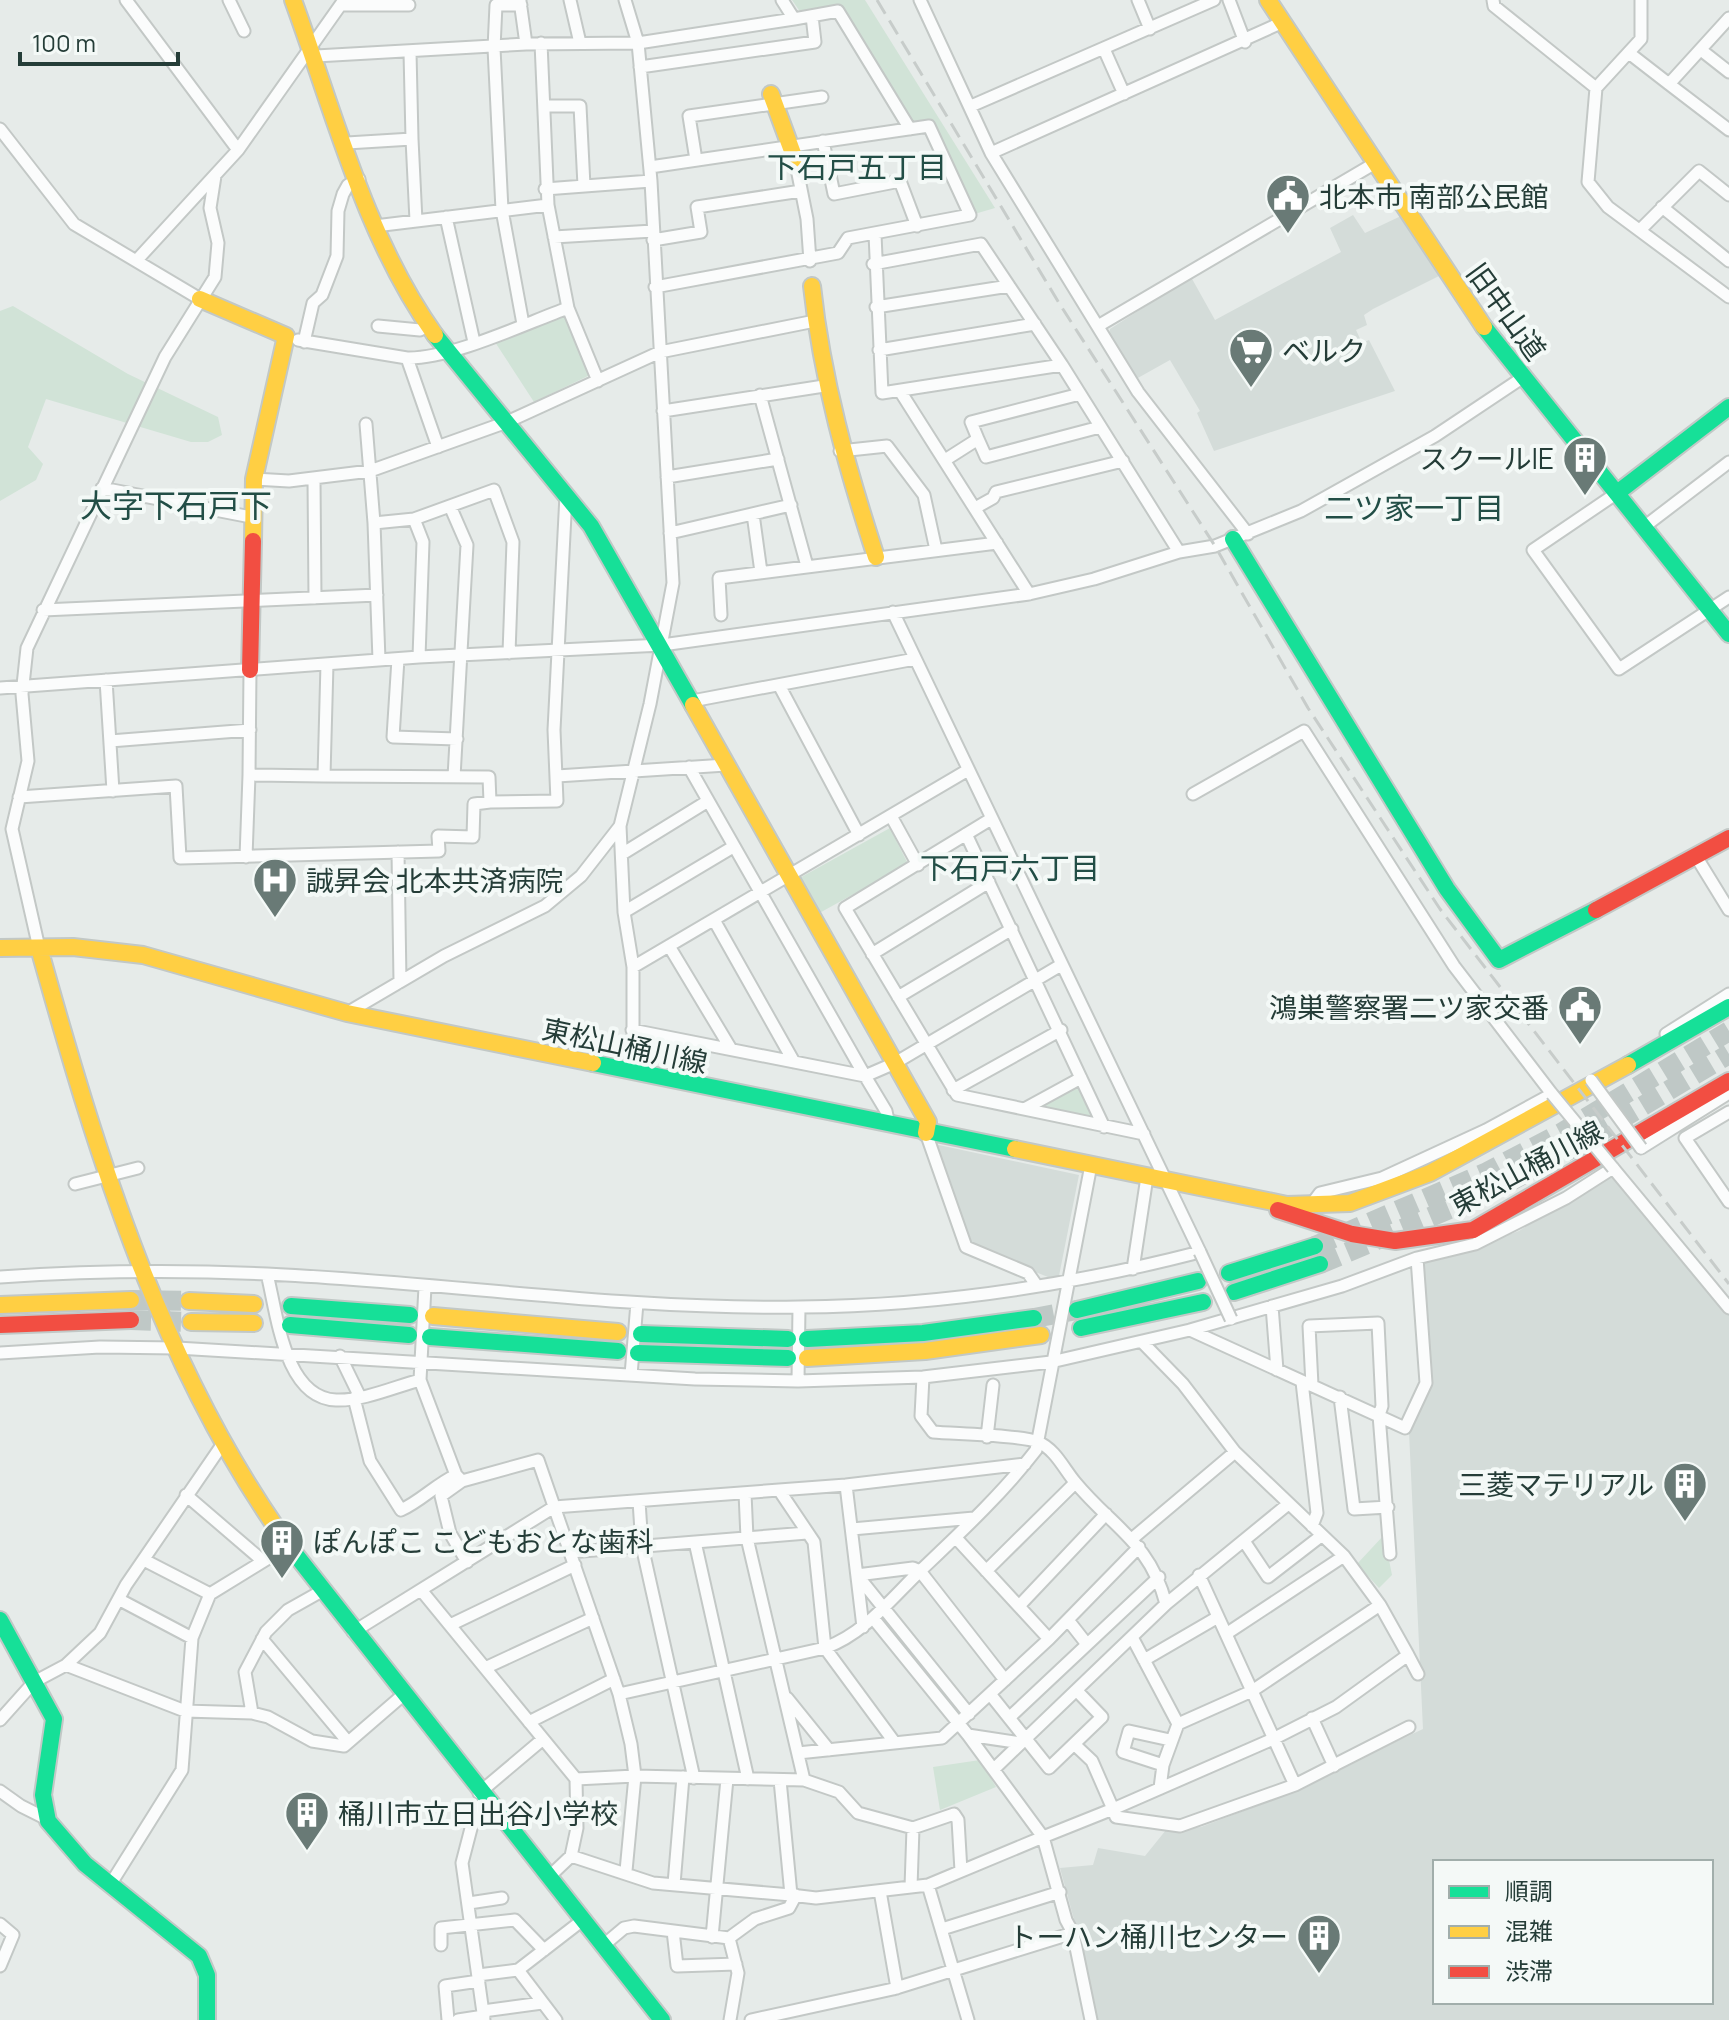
<svg xmlns="http://www.w3.org/2000/svg" width="1729" height="2020" font-family="Manrope,'Noto Sans JP',sans-serif">
<rect width="100%" height="100%" fill="#e6ebe9"/>
<path fill="#d4dcd9" fill-rule="evenodd" d="M1353 215 1365 233 1401 216 1439 276 1373 309 1364 315 1367 325 1356 330 1362 343 1369 340 1395 391 1214 451 1197 413 1200 411 1170 360 1136 379 1109 334 1110 329 1191 277 1215 320 1341 252 1330 228Z
M934 1144 1079 1175 1058 1281 970 1246Z
M1613 1168 1729 1314V2020H1093L1076 1927 1060 1868 1093 1865 1098 1848 1145 1856 1166 1830 1201 1827 1267 1802 1423 1729 1409 1432 1431 1383 1423 1258 1463 1251 1519 1231ZM1435 1862H1711V2002H1435Z"/>
<path fill="#d1e3d7" d="M792 0H865L995 208 971 215 925 121 906 123 838 6 801 13Z
M13 306 128 374 218 417 222 435 208 442H191L46 399 28 447 43 464 36 480 0 501V311Z
M561 316 566 317 590 371 588 376 534 402 493 339Z
M890 828 908 864 814 916 796 880Z
M1077 1084 1081 1085 1096 1116 1093 1120 1043 1109 1042 1105Z
M1384 1535 1392 1575 1379 1588 1357 1564Z
M980 1760 996 1787 940 1810 933 1767Z"/>
<g fill="none" stroke-linecap="round" stroke-linejoin="round">
<path stroke="#bfc8c6" stroke-width="20" stroke-dasharray="20 10" stroke-linecap="butt" d="M1315 1246 1485 1173 1561 1133 1729 1031
M1320 1264 1494 1190 1573 1148 1729 1054
M131 1300 189 1301
M1034 1318 1077 1310
M131 1320 191 1322"/>
<g stroke="#c3c8c6" stroke-width="15">
<path id="street" d="M126 0 238 150
M229 0 244 31
M570 0 580 43
M625 0 638 43 651 181 673 583 650 704 620 826 624 912 633 967V1073
M782 0 794 19 838 11 910 129
M920 0 991 153 1138 392 1248 534
M1138 0 1150 29
M1229 0 1245 42
M1493 0 1494 6 1596 88
M1641 0V39L1596 88 1588 182 1608 207 1729 297
M520 1 526 44
M341 5H409
M521 5H496L494 48 502 210 523 324
M1729 18 1669 84 1729 130
M541 43 548 205 568 308 598 381
M1104 49 1124 94
M1701 50 1729 72
M1629 53 1669 84
M316 56 526 44 638 43 794 19
M640 67 815 42 812 16
M545 106H580L584 186
M971 106 1214 0
M0 129 74 224 200 299
M412 139 416 221
M823 141 834 194 900 181 917 226
M347 143 412 139 410 52
M991 153 1283 22
M795 159 807 219 810 261
M696 160 689 116 822 97
M650 167 929 126 970 215 848 238 838 253 655 287
M545 189 651 181
M1662 207 1729 261
M446 217 474 342
M375 226 548 205
M1640 230 1699 171 1729 195
M875 234 882 393 1062 365
M554 237 653 231
M653 240 701 232 697 207 801 191
M136 261 238 150 344 0
M873 264 981 244 1062 365 1179 552
M876 307 1009 286
M378 326 420 330 427 326
M1098 326 1377 162
M298 340 407 358
M304 342 313 303 322 295 337 256 338 211 343 194 348 185 359 179
M879 350 1035 324
M900 391 1029 594
M760 395 807 566
M663 411 824 386
M366 424 374 523 379 660
M978 439 986 457 1100 427
M438 447 407 358C451 359 524 324 568 308
M840 451 887 446 924 495 936 550
M945 460 978 439 971 422 1080 394
M667 477 778 459
M254 479 289 481 370 471 507 422 660 352 815 321
M314 479 315 598
M102 488 251 517
M1617 493 1533 550 1619 669 1729 597
M450 506 467 545 454 777
M975 508 993 498 996 492 1123 461
M753 514 761 572
M414 519 423 542 419 657
M374 523 414 519 494 490 513 542 509 653
M1644 527 1729 462
M670 533 791 505
M43 610 377 595
M721 615 719 578 997 543
M398 659 393 737 457 739
M250 670 249 775 324 776
M106 680 113 791
M779 685 859 835
M0 688 419 657 662 645 1029 594 1094 579 1179 552 1215 546 1301 511 1435 436 1522 378
M692 701 915 659
M110 741 250 730
M689 767 865 1076 895 1063 1061 965
M557 776 726 765
M1193 794 1304 731 1454 966 1552 1094 1486 1130 1382 1178 1320 1193 1311 1205
M19 797 176 786 180 858 439 851 438 836 473 837 474 804 490 802 489 777 324 776 327 664
M490 802 557 801 554 730 566 495
M891 816 918 865
M991 819 845 908 957 1095 1144 1134
M966 834 1104 1127
M398 852 400 982
M622 854 708 801
M246 857 249 775
M1697 858 1729 910
M624 912 733 847
M714 920 794 1062
M669 946 731 1049
M39 948 12 829 28 761 22 694 27 648 165 357 215 277 218 243 210 208 215 176
M872 954 989 882
M633 967 968 770
M898 997 1012 929
M347 1013 444 956 545 906 581 876 620 826
M632 1030 865 1076 886 1111 889 1125
M1666 1034 1729 994
M953 1090 1061 1030
M1026 1108 1081 1078
M1729 1112 1685 1138 1729 1202
M926 1133 966 1247 1028 1273 1037 1286
M1641 1148 1729 1093
M75 1184 138 1168
M1133 1269 1147 1177
M267 1274C277 1313 284 1398 336 1400 363 1401 394 1387 420 1380
M0 1277C88 1271 178 1270 267 1274 444 1282 621 1310 799 1307 935 1306 1068 1286 1200 1252L893 612
M425 1287 420 1380 456 1475 462 1481 538 1460 619 1694 631 1744 635 1776 626 1871
M1272 1306 1277 1370
M1190 1330 1405 1428 1426 1383 1417 1258
M0 1353 100 1347 177 1348 695 1379 798 1381 923 1377 1051 1362 1190 1330 1342 1286 1417 1258 1475 1244 1566 1198 1613 1168 1729 1308
M340 1356 360 1397
M631 1375 637 1303
M923 1377 921 1416 933 1432C955 1434 1021 1435 1038 1442 1055 1449 1064 1469 1075 1482 1113 1528 1150 1542 1166 1604
M798 1381 799 1307
M1302 1382 1317 1513 1312 1526
M1312 1385 1309 1326 1378 1323 1382 1406 1379 1415 1390 1554
M1340 1397 1354 1509 1388 1507
M354 1398 370 1461 401 1510C421 1501 435 1485 456 1475
M987 1437 993 1385
M462 1481 441 1496 450 1533 467 1562
M846 1485 863 1627
M779 1490 814 1542 825 1648 895 1743
M745 1493 747 1538 804 1780
M186 1495 263 1561
M639 1501 642 1546 694 1778
M852 1529 974 1518
M956 1538 1049 1639
M1133 1538 1235 1452
M1244 1541 1268 1577 1321 1536
M695 1542 748 1779
M570 1552 807 1533
M144 1560 210 1594
M986 1571 1075 1483
M857 1575 913 1568 920 1571 1005 1680
M857 1575 969 1714
M1199 1575 1295 1785
M421 1590 576 1779 577 1828 571 1856 551 1875
M120 1600 192 1638
M1019 1606 1106 1514
M873 1618 968 1735 1021 1743
M1068 1620 1086 1643
M450 1625 575 1565
M353 1632 554 1507 846 1485 1025 1464
M1226 1634 1344 1556
M262 1639 348 1742
M1133 1639 1178 1724
M1408 1655 1418 1674
M1144 1660 1218 1617
M66 1665 185 1711 252 1713 268 1717 312 1741 344 1746 403 1695
M485 1668 593 1618
M619 1694 825 1648C865 1633 890 1600 920 1571 960 1533 1002 1494 1036 1450L1091 1165
M990 1694 1049 1768 1102 1717 1078 1692
M787 1698 829 1750
M252 1713 245 1672 266 1632 288 1610 320 1592
M1011 1716 1159 1577
M1312 1718 1334 1766
M0 1720 34 1682 66 1665 100 1633 126 1585 224 1442
M529 1722 614 1679
M1074 1744 1092 1761 1113 1809 1273 1739 1336 1707 1408 1655 1380 1605 1344 1556 1235 1452 1183 1384 1143 1343
M798 1753 942 1738 1049 1639 1139 1547
M1163 1765 1123 1752 1129 1731 1170 1740
M994 1769 1166 1604 1287 1505
M576 1779 635 1776 804 1780 839 1792 858 1813 913 1828 954 1814 958 1820 961 1871
M780 1780 791 1895 816 1898 928 1885 1043 1837 968 1735
M1160 1788 1163 1765 1178 1724 1252 1691 1380 1605
M0 1791 21 1806 47 1819
M479 1793 543 1739
M571 1856 653 1883 791 1895
M674 1884 683 1777
M110 1885 182 1770 192 1638 210 1594 288 1546
M928 1885 968 2020
M911 1887 913 1828
M880 1891 897 1988
M469 1903 502 1898
M0 1924 13 1935 0 1966
M942 1929 1060 1892
M673 1931 677 1966 736 1964
M712 1937 727 1779
M729 1938 738 1973 730 2020
M605 1944 624 1928 634 1926 729 1938 755 1919 789 1908 796 1895
M441 1945V1928L515 1920 544 1950
M518 1970 556 2020
M478 1975 518 1970 584 1919
M483 2011 542 2003
M448 2020 445 1986 479 1981
M458 2020 484 2016
M484 2020 462 1863 475 1813 485 1800
M751 2020 893 1989 1073 1933
M1091 2020 1073 1933 1066 1920 1043 1837 1113 1809 1116 1817 1180 1826 1295 1785 1409 1727"/>
</g>
<g stroke="#c2c8c6" stroke-width="20">
<path id="fast" d="M1484 327 1729 634
M435 335 591 526 693 705
M1617 493 1729 407
M1233 539 1447 889 1499 960 1596 910
M593 1063 1015 1149
M1628 1065 1729 1007
M1229 1273 1315 1246
M1234 1292 1320 1264
M291 1306 410 1315
M1077 1310 1198 1281
M290 1325 409 1335
M1081 1328 1203 1302
M641 1334 788 1339
M430 1337 618 1351
M807 1339 923 1333 1034 1318
M638 1353 788 1358
M292 1550 662 2020
M0 1620 54 1719 43 1795 48 1821 85 1864 199 1956 207 1975V2020"/>
</g>
<g stroke="#c2c8c6" stroke-width="20">
<path id="slow" d="M293 0C334 112 365 237 435 335
M1268 0 1484 327
M771 94 795 159
M812 286C822 380 847 468 876 557
M200 299 286 336 254 479 253 541
M693 705 928 1122 926 1133
M0 948 73 947 143 955 347 1013 593 1063
M39 948C98 1158 162 1372 292 1550
M1015 1149 1287 1205 1350 1203 1430 1173 1628 1065
M189 1301 254 1304
M0 1305 131 1300
M433 1316 618 1332
M191 1322 254 1323
M807 1358 925 1351 1041 1335"/>
</g>
<g stroke="#c2c8c6" stroke-width="20">
<path id="jam" d="M250 670 253 541
M1596 910 1729 838
M1278 1210 1352 1234 1395 1241 1473 1230 1729 1081
M0 1325 131 1320"/>
</g>
<use href="#street" stroke="#fbfcfc" stroke-width="11"/>
<use href="#fast" stroke="#16e098" stroke-width="16"/>
<use href="#slow" stroke="#ffcf43" stroke-width="16"/>
<use href="#jam" stroke="#f24e42" stroke-width="16"/>
<path stroke="#c7ccca" stroke-width="3" stroke-dasharray="16 8" stroke-linecap="butt" d="M877 0 1059 303 1215 546 1308 708 1440 909 1729 1284"/>
<g stroke="#c3c8c6" stroke-width="15" stroke-linecap="butt">
<path id="street-bridge" d="M1591 1080 1641 1148
M1552 1094 1613 1168
M1200 1252 1231 1319"/>
</g>
<use href="#street-bridge" stroke="#fbfcfc" stroke-width="11"/>
</g>
<defs>
<g id="civic-pin" transform="scale(2.3)"><path d="M0 17L-7.5 6A9.5 9.5 0 1 1 7.5 6Z" fill="#697a76" stroke="#f4f9f7"/><path d="M-.6-6.5H3V-4.5H.6V-3L4-1V1h2V6H-6V1h2V-1L-.6-3ZM-1.2 2.5V6h2.4V2.5Z" fill="#fff"/></g>
<g id="supermarket-pin" transform="scale(2.3)"><path d="M0 17L-7.5 6A9.5 9.5 0 1 1 7.5 6Z" fill="#697a76" stroke="#f4f9f7"/><path d="M-6-5.5h2.5l.6 2H6L4.5 2H-2.5L-4.4-4H-6ZM-1.5 3.2a1.3 1.3 0 1 0 .1 0ZM3 3.2a1.3 1.3 0 1 0 .1 0Z" fill="#fff"/></g>
<g id="building-pin" transform="scale(2.3)"><path d="M0 17L-7.5 6A9.5 9.5 0 1 1 7.5 6Z" fill="#697a76" stroke="#f4f9f7"/><path d="M-4-6H4V6H1V3H-1V6H-4ZM-2.5-4.3h1.7v1.8h-1.7ZM.8-4.3h1.7v1.8H.8ZM-2.5-1h1.7V.8h-1.7ZM.8-1h1.7V.8H.8Z" fill="#fff"/></g>
<g id="hospital-pin" transform="scale(2.3)"><path d="M0 17L-7.5 6A9.5 9.5 0 1 1 7.5 6Z" fill="#697a76" stroke="#f4f9f7"/><path d="M-5-5h3v3.5h4V-5h3V5h-3V1.5h-4V5h-3Z" fill="#fff"/></g>
</defs>
<g fill-rule="evenodd">
<use href="#civic-pin" x="1288" y="196"/>
<use href="#supermarket-pin" x="1251" y="350"/>
<use href="#building-pin" x="1585" y="458"/>
<use href="#hospital-pin" x="275" y="880"/>
<use href="#civic-pin" x="1580" y="1007"/>
<use href="#building-pin" x="1685" y="1484"/>
<use href="#building-pin" x="282" y="1541"/>
<use href="#building-pin" x="307" y="1813"/>
<use href="#building-pin" x="1319" y="1936"/>
</g>
<g text-anchor="middle" dominant-baseline="central" stroke-width="8" stroke-linejoin="round" paint-order="stroke">
<g font-size="28" fill="#253d38" stroke="#f4f9f7" text-anchor="start">
<text x="1319" y="196">北本市 南部公民館</text>
<text x="1282" y="350">ベルク</text>
<text x="1554" y="458" text-anchor="end">スクールIE</text>
<text x="306" y="880">誠昇会 北本共済病院</text>
<text x="1549" y="1007" text-anchor="end">鴻巣警察署二ツ家交番</text>
<text x="1654" y="1484" text-anchor="end">三菱マテリアル</text>
<text x="313" y="1541">ぽんぽこ こどもおとな歯科</text>
<text x="338" y="1813">桶川市立日出谷小学校</text>
<text x="1288" y="1936" text-anchor="end">トーハン桶川センター</text>
</g>
<g font-size="28" fill="#253d38" stroke="#f4f9f7">
<text transform="translate(1507 311) rotate(54)">旧中山道</text>
<text transform="translate(625 1045) rotate(12)">東松山桶川線</text>
<text transform="translate(1526 1167) rotate(-28)">東松山桶川線</text>
</g>
<g font-size="30" fill="#224e46" stroke="#f4f9f7">
<text x="857" y="166">下石戸五丁目</text>
<text x="1414" y="507">二ツ家一丁目</text>
<text x="1010" y="867">下石戸六丁目</text>
</g>
<g font-size="32" fill="#224e46" stroke="#f4f9f7">
<text x="176" y="505">大字下石戸下</text>
</g>
</g>
<rect x="1433" y="1860" width="280" height="144" fill="#f4f9f7" stroke="#a1aeab" stroke-width="2"/>
<rect x="1449" y="1886" width="40" height="12" fill="#16e098" stroke="#a1aeab" stroke-width="2"/>
<text x="1505" y="1900" font-size="24" fill="#253d38">順調</text>
<rect x="1449" y="1926" width="40" height="12" fill="#ffcf43" stroke="#a1aeab" stroke-width="2"/>
<text x="1505" y="1940" font-size="24" fill="#253d38">混雑</text>
<rect x="1449" y="1966" width="40" height="12" fill="#f24e42" stroke="#a1aeab" stroke-width="2"/>
<text x="1505" y="1980" font-size="24" fill="#253d38">渋滞</text>
<path d="M20 52v12h158v-12" fill="none" stroke="#253d38" stroke-width="4"/>
<text x="32" y="52" font-size="24" fill="#253d38" stroke="#f4f9f7" stroke-width="6" paint-order="stroke">100 m</text>
</svg>
